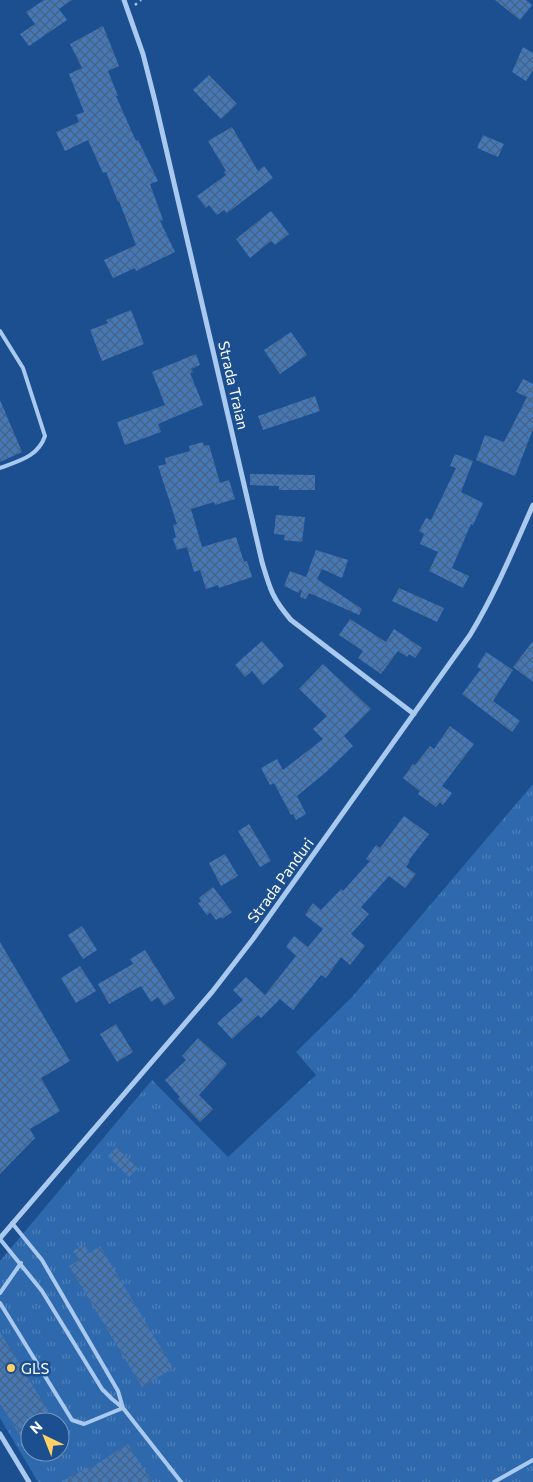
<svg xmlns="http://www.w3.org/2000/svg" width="533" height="1482" font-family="Commissioner,sans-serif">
<defs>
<pattern id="grass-tufts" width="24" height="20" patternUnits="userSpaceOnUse" patternTransform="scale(1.25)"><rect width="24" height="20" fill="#2e69ad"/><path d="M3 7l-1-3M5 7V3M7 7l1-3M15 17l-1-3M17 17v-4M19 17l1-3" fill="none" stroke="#4d80b9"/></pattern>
<pattern id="building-cross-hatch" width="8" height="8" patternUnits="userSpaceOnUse" patternTransform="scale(1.25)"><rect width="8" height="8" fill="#4478b7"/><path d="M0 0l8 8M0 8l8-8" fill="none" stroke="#486282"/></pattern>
</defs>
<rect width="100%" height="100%" fill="#1b4f8f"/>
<path fill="url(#grass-tufts)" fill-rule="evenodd" d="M533 784V1482H38L0 1418V1261L152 1080 228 1157 316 1075 296 1052 353 996ZM30 1422H60V1452H30Z"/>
<path fill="url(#building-cross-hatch)" d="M44 0H72L59 9 67 20 29 46 20 34 35 24 26 12Z
M495 0H526L532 5 520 20Z
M103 26 119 66 108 71 118 96H116L136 141 138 140 158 181 150 184 163 220 160 221 175 252 136 271 135 268 113 278 104 260 136 245 119 201 118 202 106 172 103 173 88 140 65 151 56 132 79 122 76 115 84 112 69 74 82 68 70 44Z
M523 47 533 53V70L526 81 512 72Z
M209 75 237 104 221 119 193 90Z
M232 127 258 171 264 166 273 178 227 213 224 210 217 215 209 205 206 208 197 196 226 175 224 172 226 171 208 141Z
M483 135 504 144 498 157 477 148Z
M271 211 289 234 275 245 271 241 250 258 236 239Z
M131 310 144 344 102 361 90 330 108 323 106 320Z
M291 332 307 355 280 374 264 350Z
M196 354 200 365 191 369 193 372 190 373 203 405 158 424 161 432 125 445 117 422 165 405 152 372Z
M523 379 533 384V429L515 476 476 460 485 435 504 442 527 397 516 392Z
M315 396 320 411 263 430 258 416Z
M0 400 22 452 0 462Z
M203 442 204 446 209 445 220 483 229 480 235 499 215 505 214 502 191 509 202 547 236 537 244 562 247 561 252 577 219 588 218 585 206 589 200 570 194 572 187 547 177 550 173 539 176 537 173 525 177 524 158 466 166 464 165 458 190 451 189 446Z
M455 454 473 461 461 492 483 503 473 525 471 524 452 568 469 576 463 588 429 571 438 552 420 544 424 534 419 531 426 518 431 520 456 468 450 466Z
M250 474 315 475V490H279V486L250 485Z
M276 515 305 517 302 542 284 540 285 535 274 534Z
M316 550 348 560 342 578 322 569 317 579 362 609 359 615 309 593 306 599 300 597 302 590H300L299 593 284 586 290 571 306 577Z
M399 588 444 608 437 622 392 601Z
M350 619 386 642 394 629 422 648 415 658 409 654 407 657 398 651 381 674 358 658 363 651 339 635Z
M262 641 284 666 263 685 252 671 245 677 235 665Z
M533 641V682L513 667Z
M486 652 513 670 493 701 520 721 512 732 462 694 481 669 477 667Z
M323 664 371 709 344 736 353 746 325 773 297 796 306 814 296 820 293 814 291 815 274 783 270 785 261 768 277 759 283 770 323 739 313 729 327 716 299 689Z
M450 726 474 744 442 786 452 793 443 805 440 802 436 807 418 794 420 791 403 778 413 764 415 765 430 746 434 749Z
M404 816 429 834 409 860 410 861 406 867 416 874 405 888 389 876 361 907 369 914 351 934 365 946 350 965 341 957 326 978 321 975 293 1010 280 999 261 1018 258 1015 232 1039 217 1023 243 1000 233 990 246 977 265 995 296 956 286 947 294 936 308 947 323 929 305 915 313 903 321 910 341 889 343 891 370 861 366 859 376 845 380 848Z
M249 824 271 861 260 867 238 831Z
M225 854 238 876 221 886 209 863Z
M213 887 232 912 222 919 221 917 216 920 210 912 207 915 198 903 201 902 199 898Z
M82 926 97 950 83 959 68 935Z
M0 942 70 1061 41 1078 60 1111 30 1129 35 1138 0 1174Z
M145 950 175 998 164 1006 158 997 151 1002 141 986 109 1004 98 984 133 964 130 959Z
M80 966 96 991 76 1003 61 978Z
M116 1024 133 1052 117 1062 100 1034Z
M198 1038 227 1064 199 1095 213 1109 200 1122 178 1099 180 1097 165 1080 186 1060 182 1056Z
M117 1147 138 1168 129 1177 108 1156Z
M84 1244 89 1253 100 1246 173 1368 142 1387 69 1266 79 1260 73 1251Z
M0 1332 55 1422H30V1452L0 1403Z
M128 1444 152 1482H62L87 1467 89 1469Z"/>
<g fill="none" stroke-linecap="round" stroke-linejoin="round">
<path stroke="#a9c9ee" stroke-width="2.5" stroke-dasharray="2.5 4" stroke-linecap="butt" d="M135 5 141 0"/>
<path stroke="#a9c9ee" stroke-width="4" d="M0 331 23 368 45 436C38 457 18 461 0 468
M12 1223 42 1260 118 1391 123 1408
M0 1239 42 1291 102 1389 112 1399 123 1408 181 1482
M0 1293 21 1263
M0 1303 72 1420 84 1424 123 1408
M494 1482 533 1460"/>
<path stroke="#a9c9ee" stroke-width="5" d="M124 0 143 54 155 101 262 562C270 589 272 598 291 620L414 714
M0 1238 212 992 253 939 470 635C496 592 513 550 533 505
M0 1434 29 1482"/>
</g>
<circle fill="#ffd166" stroke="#1b4f8f" stroke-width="2" cx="11" cy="1368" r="5"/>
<g text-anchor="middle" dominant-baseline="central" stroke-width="5" stroke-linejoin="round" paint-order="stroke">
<g font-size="15" fill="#fff" stroke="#1b4f8f">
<text transform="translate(234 385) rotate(77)">Strada Traian</text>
<text transform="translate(280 880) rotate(-54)">Strada Panduri</text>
</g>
<g font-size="15" fill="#fff" stroke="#1b4f8f" text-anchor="start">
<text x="21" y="1368">GLS</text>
</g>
</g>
<g transform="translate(45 1437) rotate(317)"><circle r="24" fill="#1b4f8f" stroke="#7695bc"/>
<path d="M0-4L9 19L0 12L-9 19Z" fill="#ffd166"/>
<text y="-8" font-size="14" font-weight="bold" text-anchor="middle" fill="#ffffff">N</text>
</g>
</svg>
